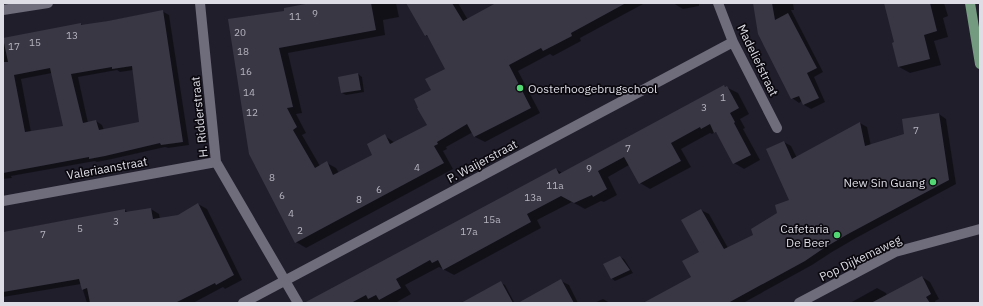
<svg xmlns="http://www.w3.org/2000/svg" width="983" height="306" font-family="'IBM Plex Sans',sans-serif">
<rect width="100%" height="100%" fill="#211e2c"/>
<path fill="#0007" fill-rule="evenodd" d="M318 3H396L399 17 383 20 385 35 288 53 302 113 296 114 306 133 302 135 320 166 327 163 336 168 339 173 374 155 385 136 395 143 428 126 432 90 446 69 430 38 425 35 418 3H458L468 20 498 3H645L580 38 581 41 553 56 550 54 518 71 540 113 485 142 475 137 473 132 446 147 447 149 443 151 453 169 306 248 296 242 250 153 285 11Z
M673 3H699V6L683 9Z
M754 3H793L794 10H791L823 72 814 77 825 102 811 109 804 105 802 101 799 103 792 98Z
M885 3H944L948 16 943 18 948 37 934 41 941 65 910 73 899 67 896 43Z
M162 11 169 15 189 145 168 148 165 147 112 159 97 162 95 161 11 176 12 178 3 179V39L81 24 83 26ZM117 70 120 72 133 70 140 123 104 130 102 125 96 121 88 123 78 77ZM52 73 65 127 31 132 21 79Z
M358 74 362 77 364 92 346 95 342 93Z
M724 86 738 93 749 114 740 119 745 128 743 129 760 160 744 169 734 163 719 134 715 132 712 134 710 133 681 149 691 167 650 189 640 183 629 165 608 177 617 195 604 202 601 201 585 209 572 202 537 220 541 228 454 275 439 267 405 285 411 294 397 302V303H327L556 169 562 173Z
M939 114 946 119 956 184 856 238 832 252 812 265 745 302 653 303 692 278 700 253 701 210 709 214 728 248 754 236 790 201 784 142 791 146 797 158 860 123 867 127 871 146 905 135Z
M198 204 207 209 242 280 225 289 223 287 193 303H87L81 284 3 297V232L125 210 128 212 151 209 159 214 160 219 178 216Z
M620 257 624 259 633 273 615 281 611 278Z
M922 277 930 282 939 299 935 301 936 303H850L877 288 886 293 887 296Z
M561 281 569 285 578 303H527Z
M501 283 505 285 514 302 481 303Z
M603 299 610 303H594Z"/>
<path fill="#3a3745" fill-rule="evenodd" d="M311 3H371L376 30 279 48 293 107 287 108 297 127 293 130 315 168 327 161 333 175 372 155 367 144 385 134 390 144 427 125 417 108H418L414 99 431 90 425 79 445 69 427 35 425 36 406 3H452L463 21 496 3H626L571 33 572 36 543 51 541 48 509 65 531 108 474 137 467 124 437 142 438 144 434 146 444 163 295 243 249 154 228 19 284 11V8Z
M753 3H772L775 20 788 13 817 68 807 73 819 98 803 105 799 96 791 99 758 34Z
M884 3H930L937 31 924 35 930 59 898 67 892 43 894 42Z
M163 10 183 142 161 145 160 143 105 156 89 159V157L3 173V62H8L3 38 81 23V25L108 21ZM132 66 139 122 99 130 96 120 83 123 71 74 112 67V69ZM50 68 63 126 25 132 14 75Z
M358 73 361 90 341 93 338 77Z
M724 85 725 87 727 86 739 108 730 113 735 122 734 123 751 155 733 164 716 132 714 133 710 124 701 129 700 127 671 143 681 161 639 184 624 157 598 171 607 189 593 197 592 195 574 203 561 196 527 214 531 222 443 270 438 260 432 263 430 260 396 279 401 288 379 300 376 295 368 299 366 295 351 303H304L556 168 559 174Z
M939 113 949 180 848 234 824 248 805 261 728 303H643L691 277 682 261 699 252 681 220 701 209 724 249 753 235 751 229 777 213 775 205 789 200 766 149 784 141 792 159 860 122 865 146 904 134 902 119Z
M198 203 234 275 216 285 215 283 175 303H90L87 288 82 290 79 279 3 292V232L125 209V212L151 208 153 219 178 215Z
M620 256 630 270 611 279 603 264Z
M922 276 931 294 926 297 930 303H871Z
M561 279 574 303H518Z
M501 281 513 303H461Z"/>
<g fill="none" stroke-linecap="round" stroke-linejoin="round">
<path stroke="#6f6c7c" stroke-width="10" d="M200 3 216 162 298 303
M718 3 733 42 777 128
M3 10 48 3
M3 201 216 162
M243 303 733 42
M799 303 895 252 980 229"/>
<path stroke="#749b80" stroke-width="10" d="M970 3 980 64"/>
</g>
<g fill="#52d673" stroke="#0b090f" stroke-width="1.5">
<circle cx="520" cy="88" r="4"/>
<circle cx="933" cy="182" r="4"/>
<circle cx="837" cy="235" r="4"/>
</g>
<g text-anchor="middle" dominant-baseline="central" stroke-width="3.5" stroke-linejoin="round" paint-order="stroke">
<g font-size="10" fill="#b5b4be">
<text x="315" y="13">9</text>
<text x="295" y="16">11</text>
<text x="240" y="32">20</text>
<text x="72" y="35">13</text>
<text x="35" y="42">15</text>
<text x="14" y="46">17</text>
<text x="243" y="51">18</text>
<text x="246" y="71">16</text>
<text x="249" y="92">14</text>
<text x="723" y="97">1</text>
<text x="704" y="107">3</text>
<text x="252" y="112">12</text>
<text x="916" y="130">7</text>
<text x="628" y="148">7</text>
<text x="417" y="167">4</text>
<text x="589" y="168">9</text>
<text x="272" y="177">8</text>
<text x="555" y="185">11a</text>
<text x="379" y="189">6</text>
<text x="282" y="195">6</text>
<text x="533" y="197">13a</text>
<text x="359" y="199">8</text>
<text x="291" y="213">4</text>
<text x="492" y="219">15a</text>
<text x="116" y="221">3</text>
<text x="80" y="228">5</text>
<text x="300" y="230">2</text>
<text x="469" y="231">17a</text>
<text x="43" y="234">7</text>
</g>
<g font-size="12" fill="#dedde6" stroke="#0b090f">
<text transform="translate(758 60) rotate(64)">Madeliefstraat</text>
<text transform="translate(199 117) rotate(-96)">H. Ridderstraat</text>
<text transform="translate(482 161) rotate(-28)">P. Waijerstraat</text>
<text transform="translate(107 168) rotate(-10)">Valeriaanstraat</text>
<text transform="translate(860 258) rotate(-26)">Pop Dijkemaweg</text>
</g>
<g font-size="12" fill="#dedde6" stroke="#0b090f" text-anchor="end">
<text x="528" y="88" text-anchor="start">Oosterhoogebrugschool</text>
<text x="925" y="182">New Sin Guang</text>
<text x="829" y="228">Cafetaria<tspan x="829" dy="14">De Beer</tspan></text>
</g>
</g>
<rect width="983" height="306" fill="none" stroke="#dedde6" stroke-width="8"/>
</svg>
